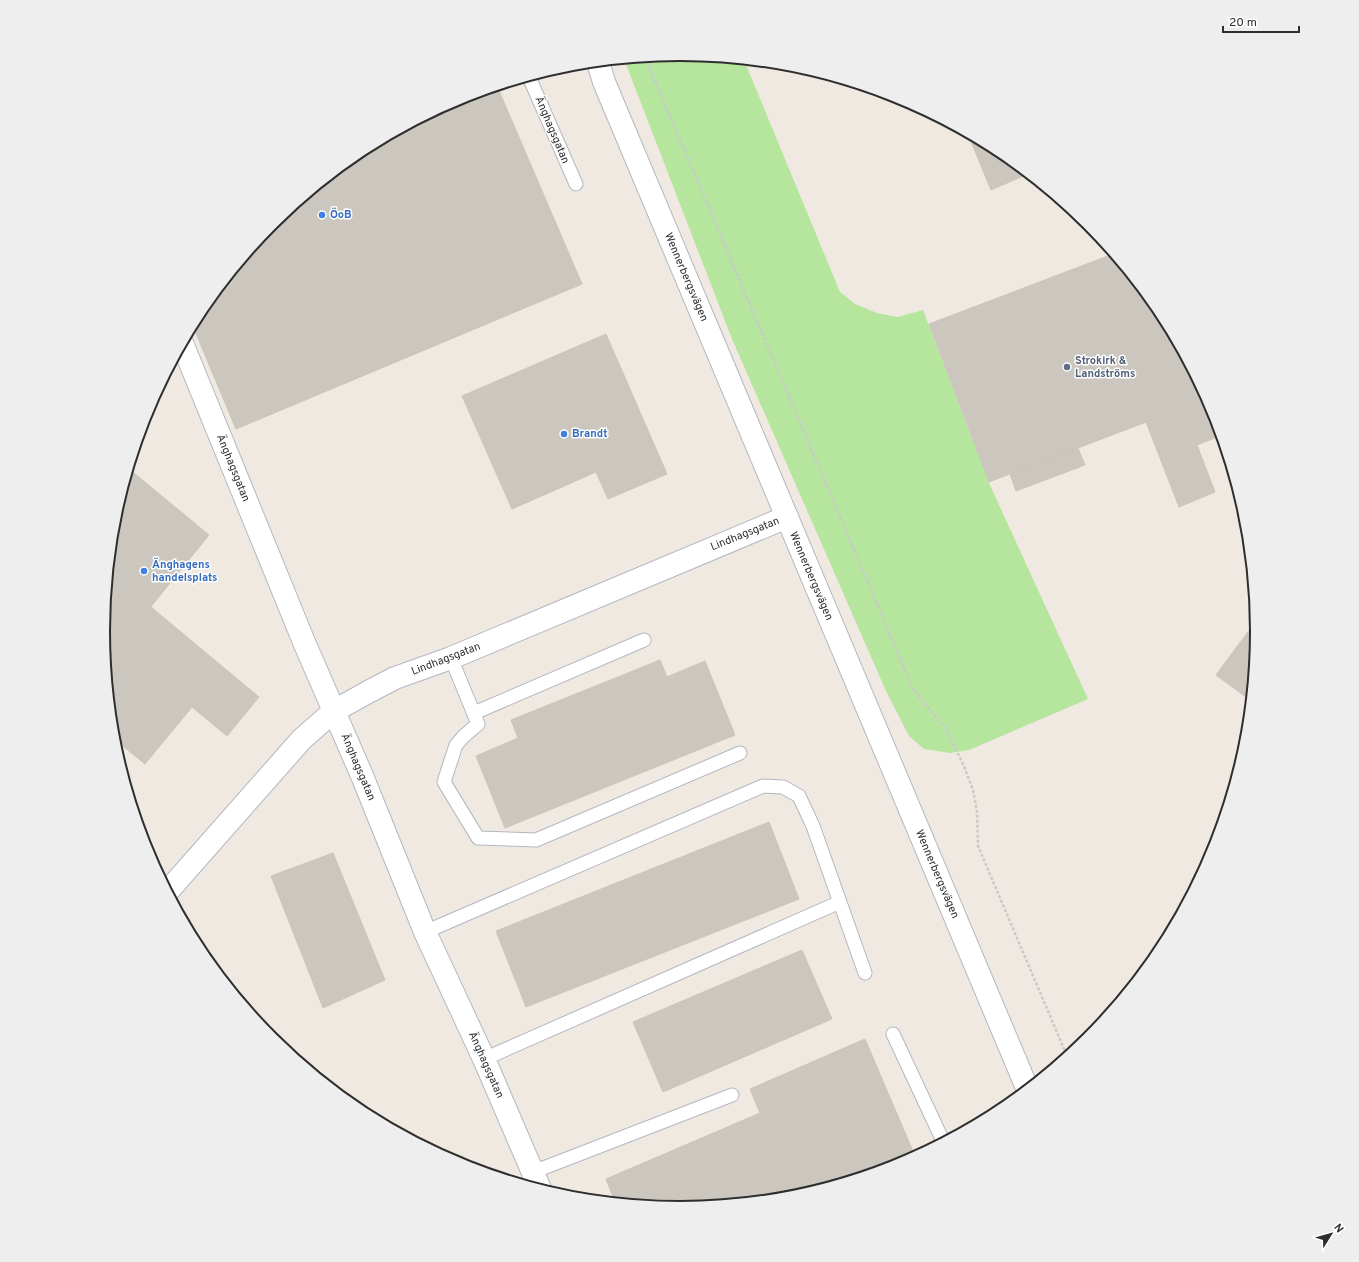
<svg xmlns="http://www.w3.org/2000/svg" width="1359" height="1262" font-family="Overpass,sans-serif">
<rect width="100%" height="100%" fill="#efe9e1"/>
<path fill="#b6e59e" d="M680 54 744 60 840 292 855 304 877 313 898 317 923 310 989 483 1088 699 969 750 950 753 924 749 909 736 886 691 732 339 624 59Z"/>
<path fill="#cbc7bf" stroke="#cbc5ba" d="M497 86 582 284 236 429 192 324 200 310 272 223 277 219 288 214 286 211 359 151 459 98Z
M968 134 1000 151 1028 174 991 190Z
M1113 254 1159 311 1213 410 1220 436 1197 445 1215 492 1179 507 1146 422 989 482 929 324Z
M606 334 667 474 608 499 596 472 512 509 462 396Z
M1078 448 1085 465 1016 491 1010 474Z
M129 469 209 535 106 662 103 631 114 518Z
M151 607 259 697 227 736 192 707 145 764 113 738 106 662Z
M1256 621V631L1250 700 1216 675Z
M660 660 667 677 705 661 735 735 505 828 476 756 518 738 511 720Z
M769 822 799 899 526 1007 496 931Z
M333 853 385 980 323 1008 271 876Z
M802 950 832 1019 663 1092 633 1022Z
M865 1039 915 1156 900 1164 792 1197 679 1208 615 1202 606 1179 760 1113 750 1089Z"/>
<g fill="none" stroke-linecap="round" stroke-linejoin="round">
<g stroke="#b4b7c1" stroke-width="15">
<path id="lane" d="M529 77 576 184
M451 658 478 724 464 736 456 745 444 782 478 838 536 840 740 753
M474 713 644 640
M425 932 763 786 783 787 799 796 813 826 865 973
M893 1034 943 1141
M484 1059 840 902
M533 1172 732 1095"/>
</g>
<g stroke="#b4b7c1" stroke-width="24">
<path id="street" d="M182 343 304 642 363 778 425 932 484 1059 540 1189
M168 891 302 739 334 711 370 691 395 678 451 658 787 517"/>
</g>
<g stroke="#b4b7c1" stroke-width="24">
<path id="secondary" d="M598 62 604 82 1027 1088"/>
</g>
<path stroke="#c9c9c9" stroke-width="2.5" stroke-dasharray="3 2" stroke-linecap="butt" d="M645 57 913 689 945 728 963 764 973 790 977 812 978 846 1067 1056"/>
<use href="#lane" stroke="#fff" stroke-width="13"/>
<use href="#street" stroke="#fff" stroke-width="22"/>
<use href="#secondary" stroke="#fff" stroke-width="22"/>
</g>
<g fill="#3f7fe0" stroke="#fff" stroke-width="1.5">
<circle cx="322" cy="215" r="4"/>
<circle cx="564" cy="434" r="4"/>
<circle cx="144" cy="571" r="4"/>
</g>
<circle fill="#5c6f8a" stroke="#fff" stroke-width="1.5" cx="1067" cy="367" r="4"/>
<g text-anchor="middle" dominant-baseline="central" stroke-width="3" stroke-linejoin="round" paint-order="stroke">
<g font-size="11" fill="#2e2e2e" stroke="#fff">
<text transform="translate(552 130) rotate(67)">Änghagsgatan</text>
<text transform="translate(686 277) rotate(67)">Wennerbergsvägen</text>
<text transform="translate(233 468) rotate(68)">Änghagsgatan</text>
<text transform="translate(745 534) rotate(-22)">Lindhagsgatan</text>
<text transform="translate(811 576) rotate(67)">Wennerbergsvägen</text>
<text transform="translate(446 659) rotate(-21)">Lindhagsgatan</text>
<text transform="translate(358 767) rotate(67)">Änghagsgatan</text>
<text transform="translate(937 874) rotate(67)">Wennerbergsvägen</text>
<text transform="translate(486 1065) rotate(66)">Änghagsgatan</text>
</g>
<g font-size="11" font-weight="bold" fill="#366cbe" stroke="#fff" text-anchor="start">
<text x="330" y="215">ÖoB</text>
<text x="572" y="434">Brandt</text>
<text x="152" y="565">Änghagens<tspan x="152" dy="13">handelsplats</tspan></text>
</g>
<g font-size="11" font-weight="bold" fill="#4e5e75" stroke="#fff" text-anchor="start">
<text x="1075" y="361">Strokirk &amp;<tspan x="1075" dy="13">Landströms</tspan></text>
</g>
</g>
<path d="M0 0H1359V1262H0ZM110 631a570 570 0 1 1 1140 0a570 570 0 1 1-1140 0Z" fill="#eee" fill-rule="evenodd"/>
<path fill="none" stroke="#2e2e2e" stroke-width="2" d="M110 631a570 570 0 1 1 1140 0a570 570 0 1 1-1140 0Z"/>
<g transform="translate(1331 1234) rotate(53)" stroke="#ffffff" stroke-width="3" paint-order="stroke">
<path d="M0-3L7 15L0 10L-7 15Z" fill="#2e2e2e"/>
<text y="-6" font-size="11" font-weight="bold" text-anchor="middle" fill="#2e2e2e">N</text>
</g>
<path d="M1223 26v6h76v-6" fill="none" stroke="#2e2e2e" stroke-width="2"/>
<text x="1229" y="26" font-size="12" fill="#2e2e2e" stroke="#ffffff" stroke-width="3" paint-order="stroke">20 m</text>
</svg>
